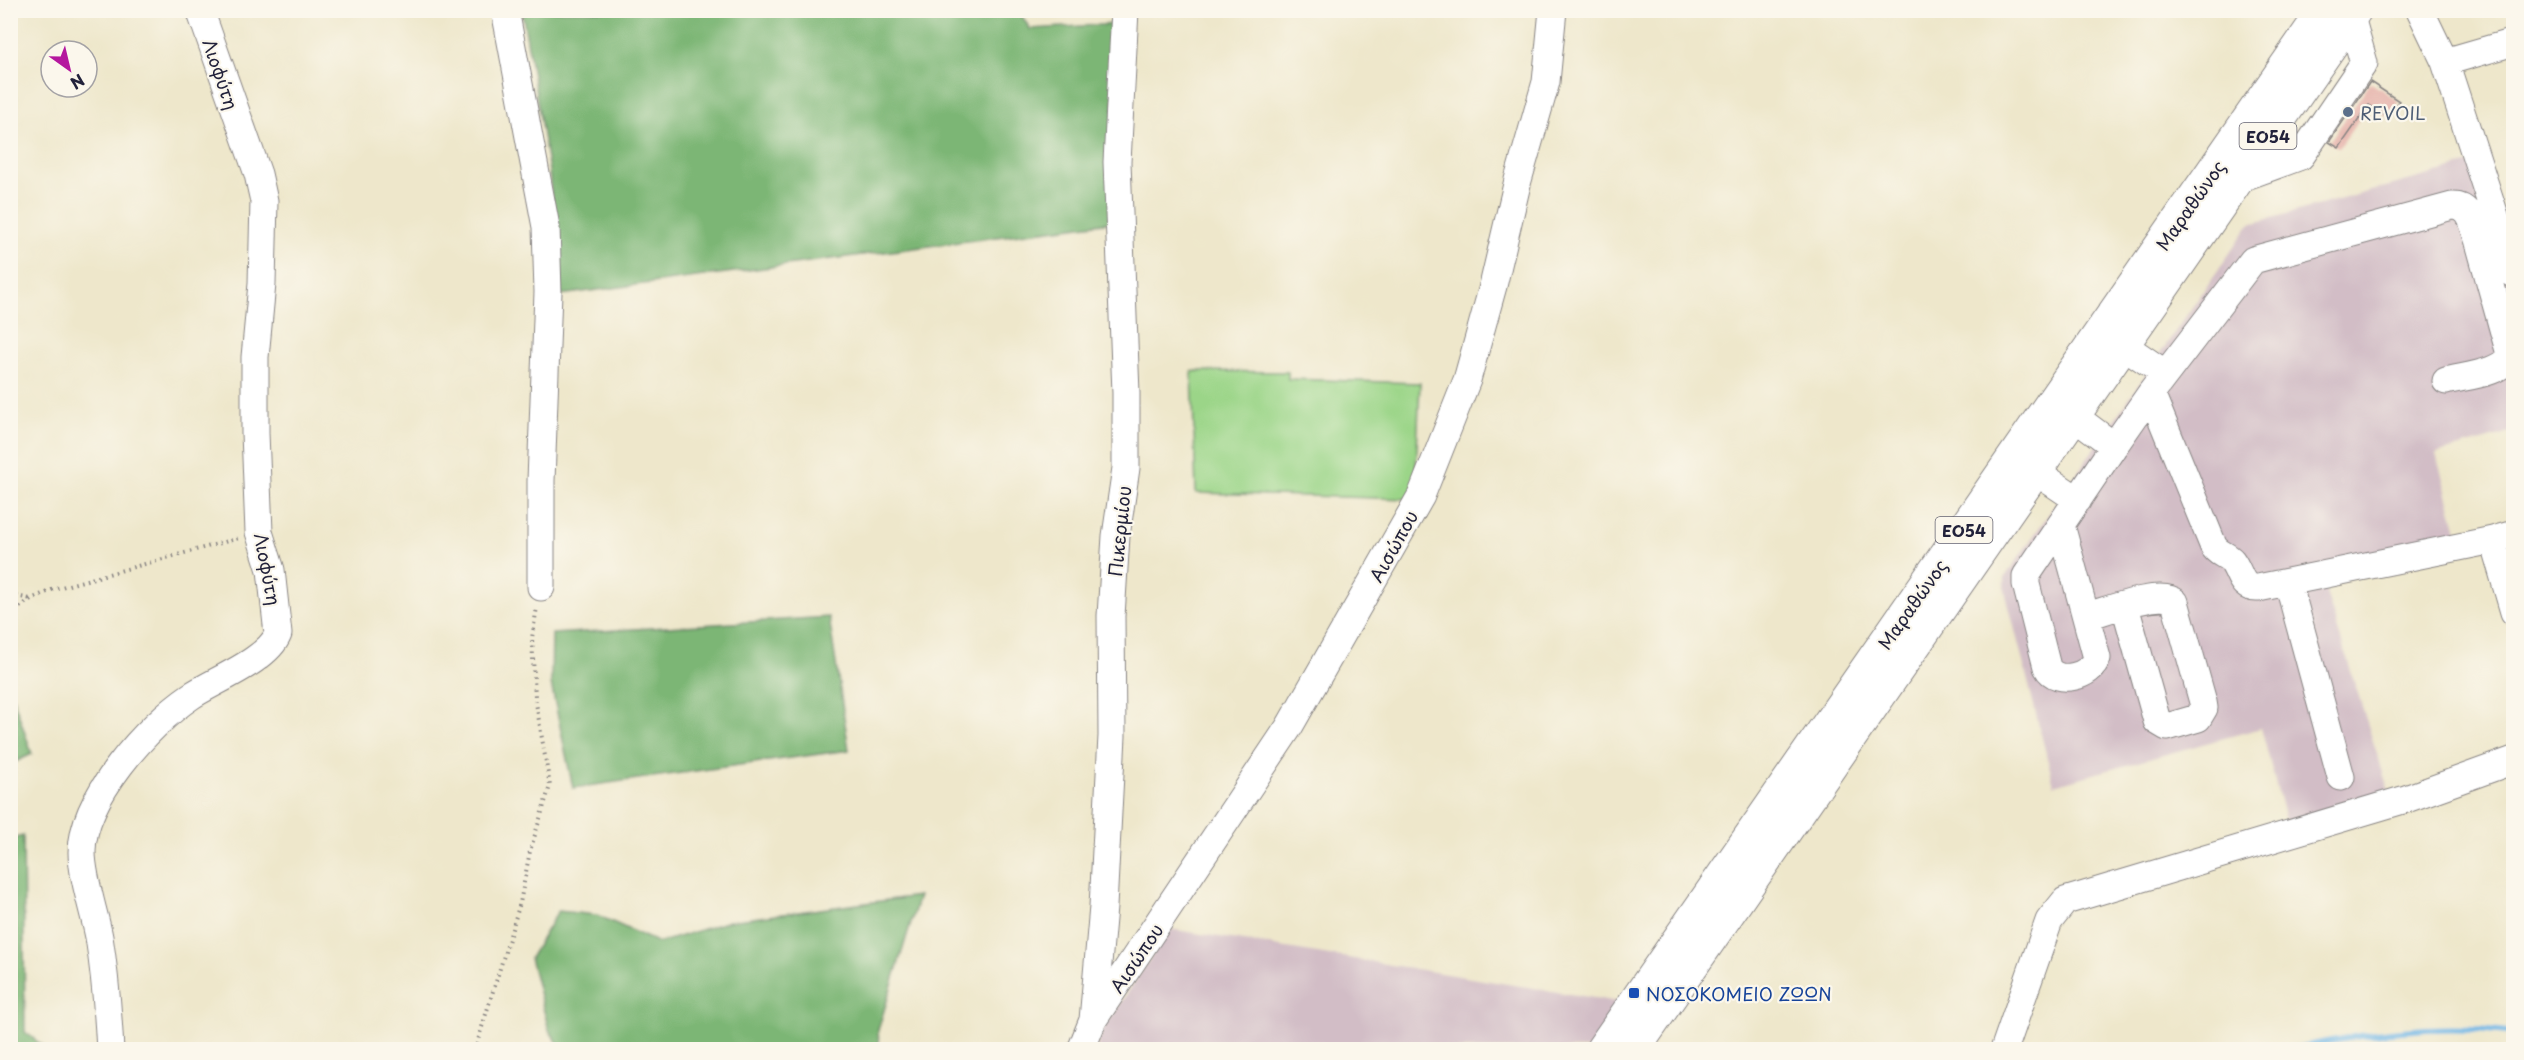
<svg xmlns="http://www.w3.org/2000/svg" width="2524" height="1060" font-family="'Playpen Sans',sans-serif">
<rect width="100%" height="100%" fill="#fbf7ec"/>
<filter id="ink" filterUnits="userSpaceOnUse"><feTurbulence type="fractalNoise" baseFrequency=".0167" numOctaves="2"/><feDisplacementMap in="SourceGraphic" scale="12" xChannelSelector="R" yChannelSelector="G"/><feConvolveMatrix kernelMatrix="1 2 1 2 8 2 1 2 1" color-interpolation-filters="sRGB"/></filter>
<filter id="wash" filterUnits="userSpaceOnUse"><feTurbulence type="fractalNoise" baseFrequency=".008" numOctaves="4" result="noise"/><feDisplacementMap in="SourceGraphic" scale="24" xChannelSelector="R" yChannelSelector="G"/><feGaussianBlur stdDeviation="1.35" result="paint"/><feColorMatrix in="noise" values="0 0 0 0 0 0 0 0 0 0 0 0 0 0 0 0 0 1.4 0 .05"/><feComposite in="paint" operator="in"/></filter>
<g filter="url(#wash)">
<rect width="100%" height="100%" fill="#eee7cb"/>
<path fill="#d2bdc6" d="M2474 163 2513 289V432L2436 454 2459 538 2319 570 2390 795 2287 827 2261 728 2054 785 2005 591V577L2250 224Z
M1170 929 1625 1003 1592 1049 1096 1050 1102 1031Z"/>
<path fill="#9bd588" stroke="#5e7c62" stroke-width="1.5" d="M1192 371 1288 372V379L1420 383 1415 492 1411 499 1196 493Z"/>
<path fill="#7cb674" stroke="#4f6c58" stroke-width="1.5" d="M1018 10 1030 29 1116 24 1110 222 561 295 549 171 522 11Z
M829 617 849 750 573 788 551 684 552 634Z
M11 692 32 754 11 764H10Z
M23 836 25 1032 47 1049H11V839Z
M919 896 878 1030 879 1049H562L549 1030 530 958 558 911 597 915 659 943 729 921Z"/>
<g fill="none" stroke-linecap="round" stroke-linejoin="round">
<path stroke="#6eb5e5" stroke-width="6" d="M2289 1050C2363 1033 2438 1022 2514 1033"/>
</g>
<g id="blocks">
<path fill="#e2a69f" d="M2370 82 2399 101 2388 117 2369 105 2339 148 2329 142Z"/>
</g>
</g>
<g filter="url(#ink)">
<use href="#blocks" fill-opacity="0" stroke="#888483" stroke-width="1.5"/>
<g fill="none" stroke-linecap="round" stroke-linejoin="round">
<g stroke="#888483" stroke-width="29">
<path id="minor" d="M505 10 546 227 548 292 541 481V587
M2420 10 2445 62 2514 274
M2445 62 2514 42
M2238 179 2301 156 2364 63 2351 17
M2123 345 2164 373
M2446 381C2464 376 2504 374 2510 354L2478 239
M2114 446 2151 393
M2035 471 2078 500
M2061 525 2097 658C2092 676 2057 686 2047 667L2026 584V576L2114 446 2074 416
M2514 534 2493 540 2514 612
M2493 540 2258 588C2240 589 2241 573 2232 561 2226 554 2217 554 2213 545L2151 393 2253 260 2452 206C2471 205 2473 225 2478 239L2500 232
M2288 582 2341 777
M2087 616C2106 611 2161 589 2175 602L2203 702 2204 708 2198 718 2167 727 2157 721 2125 606
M1093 1020 1289 727 1421 496 1467 380 1493 286 1518 180 1546 82 1553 10
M110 1050C108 1012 105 974 99 937 94 911 82 877 82 852 82 798 148 725 191 696 215 680 268 660 278 634L271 570 259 532 255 433V357L262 284 264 201 258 174 200 10
M1081 1050 1093 1020 1103 907 1112 736 1111 616 1116 536 1126 468V393L1117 162 1125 10
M2004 1050 2049 921 2065 901 2406 799 2514 760"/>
</g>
<g stroke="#888483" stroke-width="35">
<path id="major" d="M1602 1050 2325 10
M1633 1050 2355 10"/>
</g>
<path stroke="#888483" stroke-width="4" stroke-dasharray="1.5 4.5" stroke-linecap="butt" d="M10 595 31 599
M10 614 31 599 54 589 239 538
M475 1050 520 903 530 851 550 786 535 697 532 638 537 607"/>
<use href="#minor" stroke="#fff" stroke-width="27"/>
<use href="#major" stroke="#fff" stroke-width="33"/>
</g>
</g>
<circle fill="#5c6f8a" stroke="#fbf7ec" stroke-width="2" cx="2348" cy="112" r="6"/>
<rect fill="#1a4fb4" stroke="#fbf7ec" stroke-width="2" x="1628" y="987" width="12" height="12" rx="3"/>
<g text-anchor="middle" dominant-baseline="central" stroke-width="4.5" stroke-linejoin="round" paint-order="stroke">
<g fill="#fbf7ec" stroke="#636270" stroke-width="1.5">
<rect x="2239.5" y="123" width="57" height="26" rx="4.5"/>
<rect x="1935.5" y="517" width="57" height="26" rx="4.5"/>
</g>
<g font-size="16" font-weight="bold" fill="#22223b">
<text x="2268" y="136">ΕΟ54</text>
<text x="1964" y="530">ΕΟ54</text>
</g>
<g font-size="18" fill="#22223b" stroke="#fbf7ec">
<text transform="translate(221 74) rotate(71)">Λιοφύτη</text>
<text transform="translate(2190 205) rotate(-55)">Μαραθώνος</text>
<text transform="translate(1119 531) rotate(-84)">Πικερμίου</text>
<text transform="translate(1393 546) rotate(-61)">Αισώπου</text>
<text transform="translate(268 569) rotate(79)">Λιοφύτη</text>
<text transform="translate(1912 604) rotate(-55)">Μαραθώνος</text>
<text transform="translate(1136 958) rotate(-56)">Αισώπου</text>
</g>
<g font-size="18" fill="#4e5e75" stroke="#fbf7ec" text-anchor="start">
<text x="2360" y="112">REVOIL</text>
</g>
<g font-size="18" fill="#164399" stroke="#fbf7ec" text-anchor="start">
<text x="1646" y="993">ΝΟΣΟΚΟΜΕΙΟ ΖΩΩΝ</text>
</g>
</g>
<rect width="2524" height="1060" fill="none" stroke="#fbf7ec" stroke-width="36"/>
<g transform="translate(69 69) rotate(146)"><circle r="28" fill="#fbf7ec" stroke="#a4a2a5" stroke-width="1.5"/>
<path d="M0-4.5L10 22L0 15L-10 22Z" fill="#b5179e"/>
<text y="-9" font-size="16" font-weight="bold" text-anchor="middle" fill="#22223b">N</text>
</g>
</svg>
